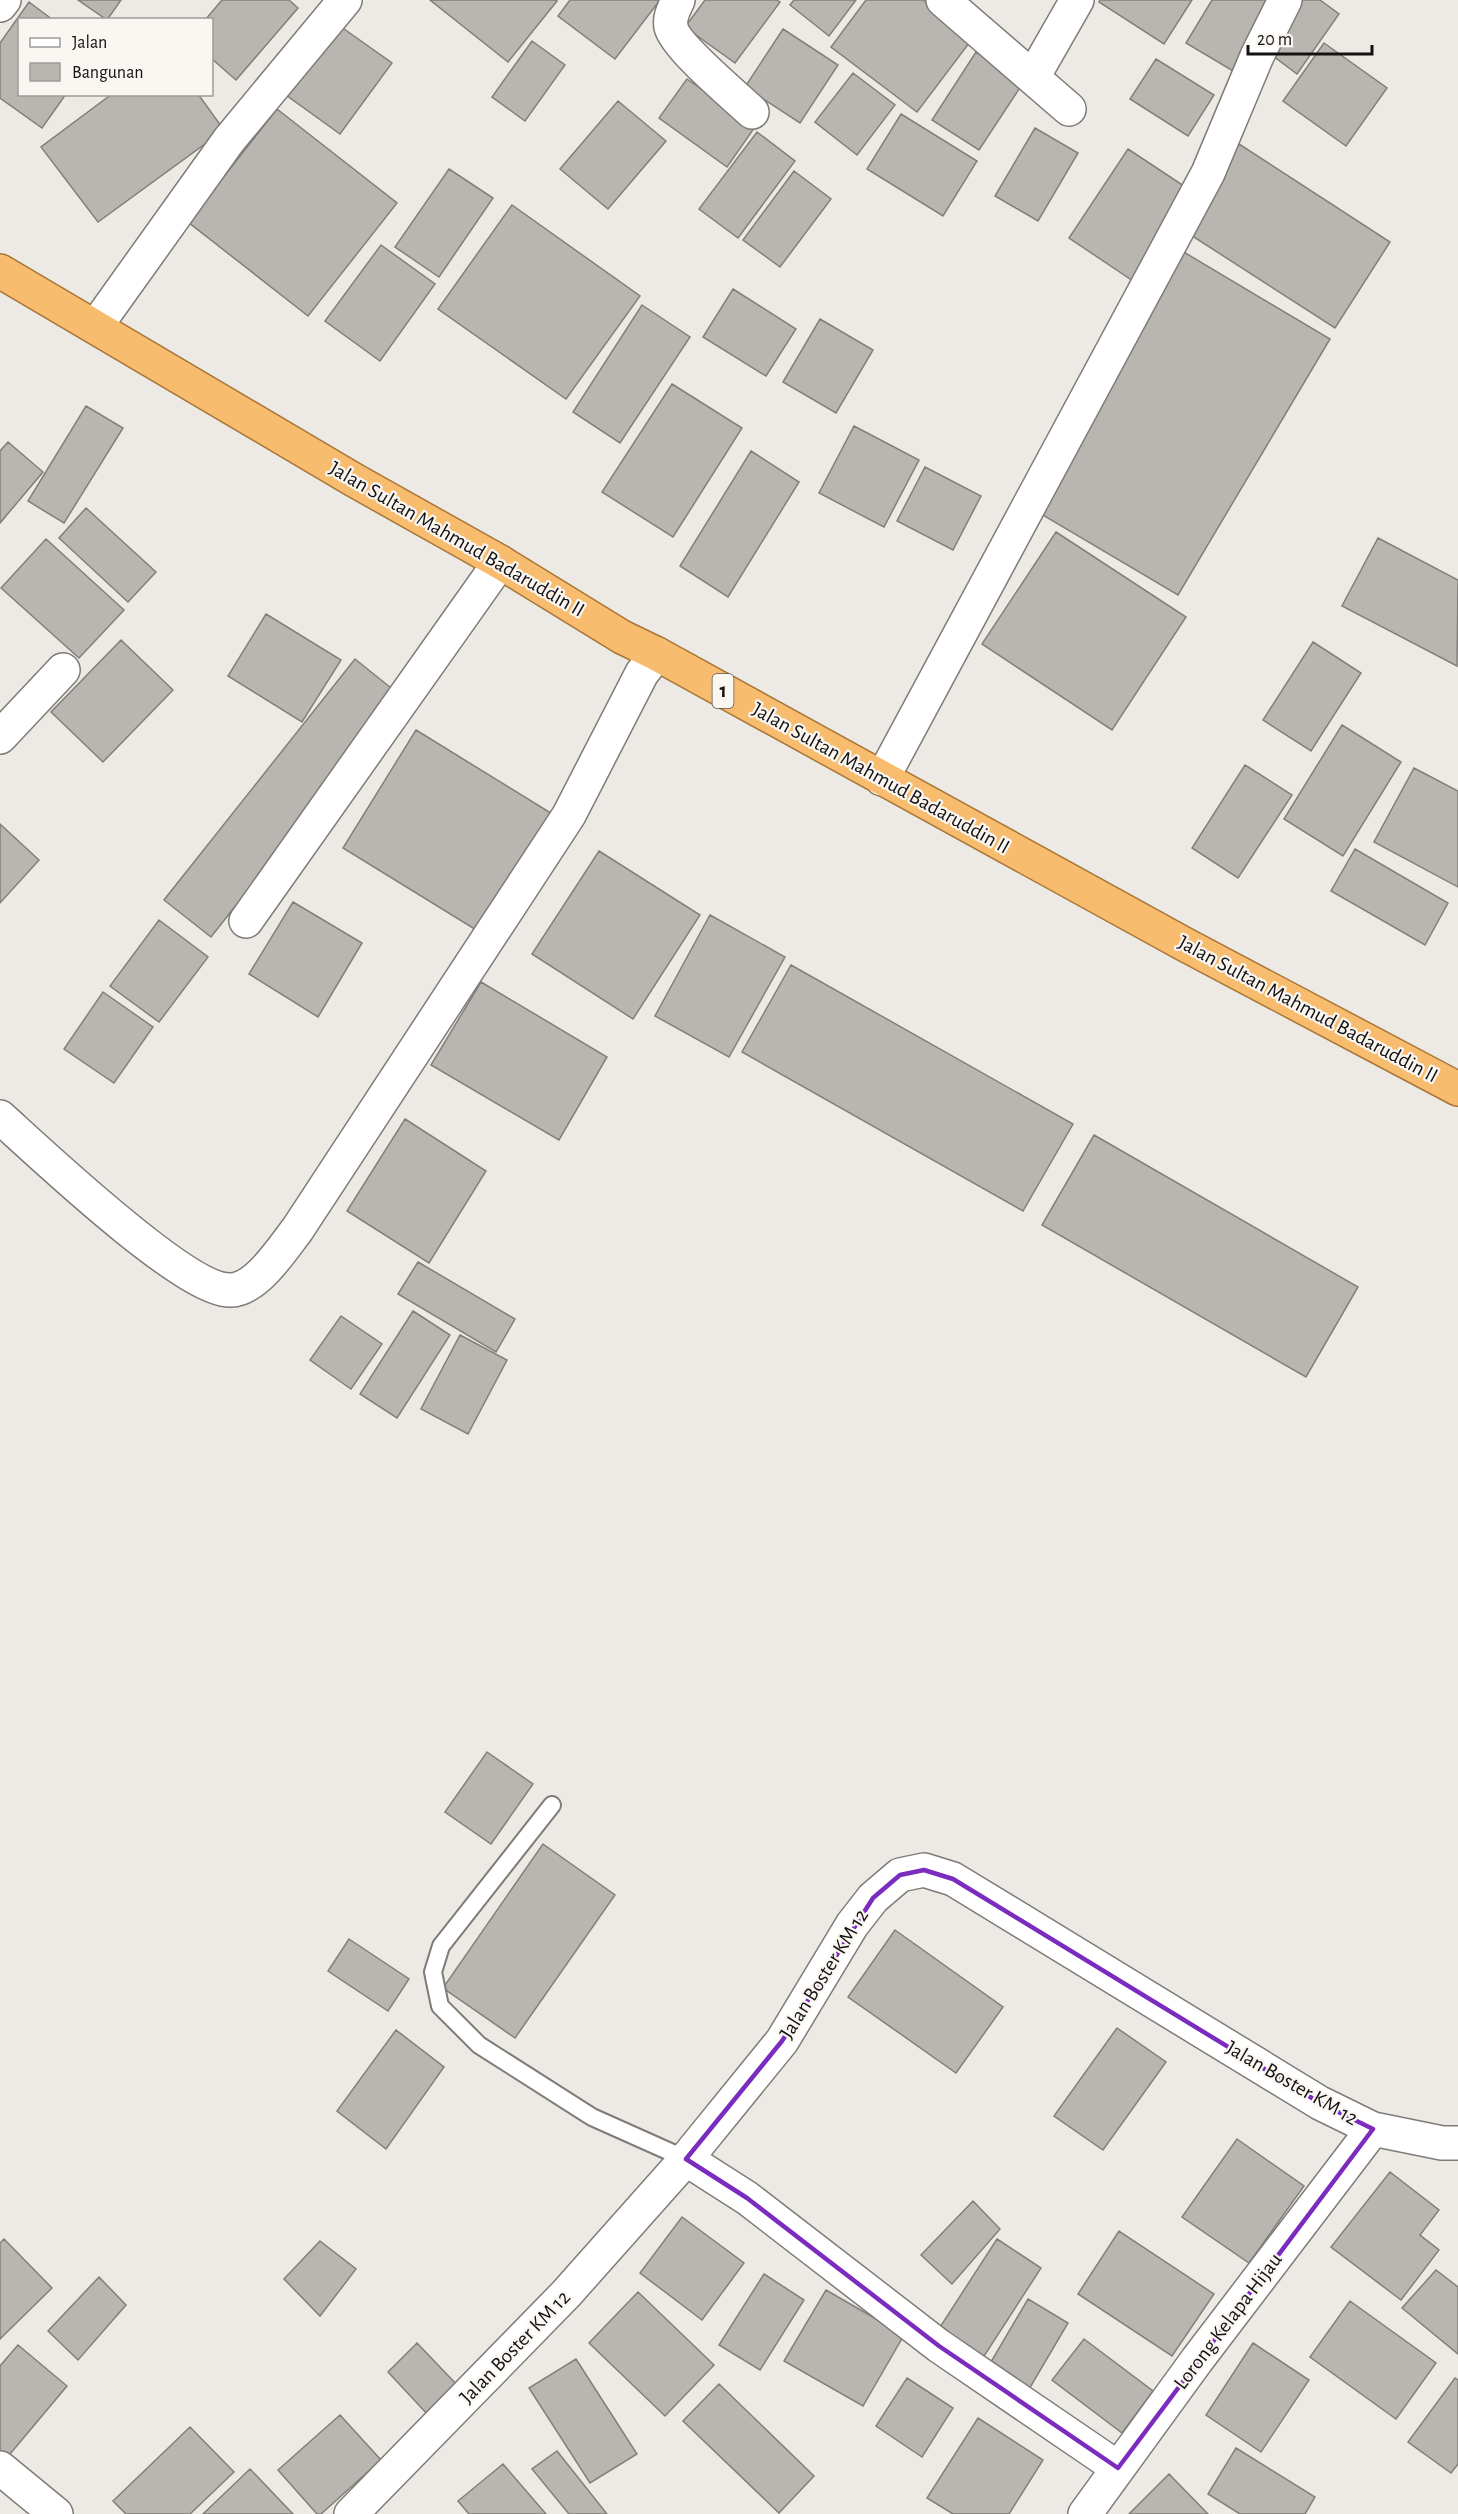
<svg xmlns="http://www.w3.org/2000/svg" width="1458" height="2514" font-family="'Alegreya Sans',sans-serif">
<rect width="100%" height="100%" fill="#ede9e5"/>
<path fill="#b9b6b2" stroke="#827f7b" stroke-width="1.5" d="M78 0H121L107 20Z
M222 0H289L298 8 236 80 212 59V20H205Z
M430 0H555L557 1 508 62Z
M570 0H660L615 59 558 16Z
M705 0H777L780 2 735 63 685 27Z
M794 0H856L829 36 790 5Z
M866 0H923L973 38 917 112 831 47Z
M1100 0H1192L1164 44 1099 2Z
M1212 0H1276L1233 71 1186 43Z
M1301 0H1320L1339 14 1297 74 1265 50Z
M29 2 53 20H20V94H66L42 128 0 98V43Z
M337 24 392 63 340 134 286 95Z
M783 29 838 65 800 123 745 87Z
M532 41 565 65 525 121 492 97Z
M1324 43 1387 88 1346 146 1283 101Z
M976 52 1023 83 979 150 932 120Z
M1156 59 1214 95 1188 136 1130 99Z
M853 73 895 105 857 155 815 122Z
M687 79 755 127 727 167 659 118Z
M112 94H198L224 130 98 222 41 147Z
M618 101 666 141 608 209 560 169Z
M277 109 397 203 308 316 188 222Z
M901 114 977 161 943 216 867 169Z
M1035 128 1078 153 1038 221 995 196Z
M757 132 795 161 738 238 699 209Z
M1239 144 1390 242 1335 328 1183 230Z
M1128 149 1193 192 1133 281 1069 238Z
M449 169 493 198 439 277 395 247Z
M794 171 831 199 780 267 743 240Z
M512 205 640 296 566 399 438 309Z
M381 245 435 284 380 361 325 321Z
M1182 251 1330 339 1178 595 1031 508Z
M733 289 796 329 766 376 703 337Z
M642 305 690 337 620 443 573 412Z
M820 319 873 350 836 413 783 382Z
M672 384 742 428 673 537 602 492Z
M86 406 123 428 64 523 28 501Z
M854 426 919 460 884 527 819 493Z
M8 442 43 472 0 523V451Z
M751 451 799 482 728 597 680 566Z
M925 467 981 496 953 550 897 521Z
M86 508 156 572 128 602 59 538Z
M1056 532 1186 617 1112 730 982 644Z
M1378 538 1458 580 1457 666 1342 606Z
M46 539 124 610 79 658 1 588Z
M266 614 341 660 302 722 228 676Z
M121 640 173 690 103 762 51 712Z
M1313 642 1361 673 1311 751 1263 720Z
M355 659 401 696 211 937 164 900Z
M1342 725 1401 762 1343 856 1284 819Z
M416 730 554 815 481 933 343 848Z
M1245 765 1292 795 1238 878 1192 848Z
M1414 768 1458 791V887L1374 842Z
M0 824 39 860 0 903Z
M1355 849 1448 903 1425 945 1331 891Z
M599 851 700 915 633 1019 532 954Z
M293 902 362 943 318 1017 249 974Z
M710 915 785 957 729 1057 655 1016Z
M159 920 208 957 159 1022 110 986Z
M791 965 1073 1124 1023 1211 742 1052Z
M481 982 607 1057 559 1140 431 1065Z
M103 992 153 1027 114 1083 64 1049Z
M405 1119 486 1171 429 1263 347 1211Z
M1094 1135 1358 1287 1306 1377 1042 1225Z
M418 1262 515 1319 496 1352 398 1294Z
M413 1311 450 1335 397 1418 360 1394Z
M341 1316 382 1344 351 1389 310 1360Z
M460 1335 507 1360 468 1434 421 1409Z
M487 1752 533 1784 491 1844 445 1812Z
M543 1844 615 1895 515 2038 443 1988Z
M895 1930 1003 2007 956 2073 848 1997Z
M349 1939 409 1979 388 2011 328 1971Z
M1117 2028 1166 2062 1103 2150 1054 2116Z
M396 2030 444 2067 386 2149 337 2111Z
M1237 2139 1304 2186 1249 2263 1182 2217Z
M1390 2172 1439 2210 1420 2235 1439 2250 1401 2300 1331 2247Z
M973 2201 1000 2229 952 2284 921 2255Z
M682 2217 744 2263 702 2320 640 2273Z
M1119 2231 1214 2294 1172 2356 1078 2294Z
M4 2239 52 2288 0 2339V2243Z
M997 2239 1041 2268 977 2367 933 2338Z
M320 2241 356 2269 320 2316 284 2279Z
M1436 2270 1458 2287V2354L1402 2308Z
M764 2274 804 2300 760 2370 719 2345Z
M99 2277 126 2305 78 2360 48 2331Z
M826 2290 904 2335 863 2406 784 2361Z
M638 2292 714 2365 665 2416 589 2343Z
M1028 2299 1068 2323 1028 2391 988 2367Z
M1350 2301 1436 2363 1396 2419 1310 2357Z
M1084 2339 1153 2391 1122 2433 1052 2380Z
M417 2343 459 2387 429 2416 388 2372Z
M1253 2343 1309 2380 1261 2452 1206 2415Z
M18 2345 67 2386 5 2460 0 2456V2366Z
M576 2359 637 2454 590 2483 529 2388Z
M907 2378 953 2408 922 2457 876 2426Z
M1455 2378 1458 2380V2464L1451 2473 1408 2442Z
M719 2384 814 2476 779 2513 683 2421Z
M340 2415 381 2460 321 2514H317L278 2470Z
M978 2418 1043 2460 1009 2514H953L927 2498Z
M190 2427 234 2472 190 2514H126L113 2501Z
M1236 2448 1315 2497 1305 2514H1240L1208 2494Z
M557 2451 607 2514H569L532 2469Z
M503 2464 546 2514H469L458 2501Z
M250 2469 293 2514H203Z
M1169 2474 1208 2514H1129Z"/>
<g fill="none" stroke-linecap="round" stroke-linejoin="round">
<g stroke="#7f7c78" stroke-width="20">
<path id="service" d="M552 1805 441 1946 433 1972 440 2006 479 2045 592 2117 686 2159"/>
</g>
<g stroke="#7f7c78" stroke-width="36">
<path id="minor" d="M678 0C674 9 669 17 671 27 675 46 735 96 752 112
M943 0 1069 109
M0 5 4 0
M1033 77 1077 0
M96 326 229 140 345 0
M0 737 63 670
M882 779 1208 173 1257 56 1285 0
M246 921 500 562
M0 1117C39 1152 186 1292 231 1290 257 1289 282 1249 297 1230L569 815 642 673 657 654
M686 2159 747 2198 939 2346 1118 2468
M0 2468 56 2514
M351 2514 566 2294 686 2159 782 2041 852 1925 873 1898 900 1875 924 1870 953 1879 1320 2103 1373 2129 1442 2143H1458
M1085 2514 1197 2360 1373 2129"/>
</g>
<g stroke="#a77637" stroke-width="36">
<path id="trunk" d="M0 271 354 480 500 562 622 637 657 654 1184 944 1458 1089"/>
</g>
<use href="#service" stroke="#fff" stroke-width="16"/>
<use href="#minor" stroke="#fff" stroke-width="33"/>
<use href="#trunk" stroke="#f8bc6f" stroke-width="33"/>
</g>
<path fill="none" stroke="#7b2cbf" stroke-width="4.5" stroke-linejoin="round" d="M924 1870 953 1879 1320 2103 1373 2129 1118 2468 939 2346 747 2198 686 2159 782 2041 873 1898 900 1875Z"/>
<g text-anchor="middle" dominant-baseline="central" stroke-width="4.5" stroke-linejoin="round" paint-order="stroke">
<rect fill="#faf6f2" stroke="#595755" stroke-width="1.5" x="712.5" y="674" width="21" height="34" rx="4.5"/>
<g font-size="20" font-weight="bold" fill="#141312">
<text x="723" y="691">1</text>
</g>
<g font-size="21" fill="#141312" stroke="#faf6f2">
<text transform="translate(457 539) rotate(30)">Jalan Sultan Mahmud Badaruddin II</text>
<text transform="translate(881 778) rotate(29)">Jalan Sultan Mahmud Badaruddin II</text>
<text transform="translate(1308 1009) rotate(28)">Jalan Sultan Mahmud Badaruddin II</text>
<text transform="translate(824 1974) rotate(-58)">Jalan Boster KM 12</text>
<text transform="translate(1292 2083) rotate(30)">Jalan Boster KM 12</text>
<text transform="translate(1228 2321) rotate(-53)">Lorong Kelapa Hijau</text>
<text transform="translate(515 2347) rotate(-46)">Jalan Boster KM 12</text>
</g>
</g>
<rect x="18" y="18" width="195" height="78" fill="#faf6f2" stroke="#9e9b98" stroke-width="1.5"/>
<rect x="30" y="38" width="30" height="9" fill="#ffffff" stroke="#9e9b98" stroke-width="1.5"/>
<text x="72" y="48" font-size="18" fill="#141312">Jalan</text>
<rect x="30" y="63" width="30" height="18" fill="#b9b6b2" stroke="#9e9b98" stroke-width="1.5"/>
<text x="72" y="78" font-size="18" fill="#141312">Bangunan</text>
<path d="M1248 45v9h124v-9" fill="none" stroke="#141312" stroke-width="3"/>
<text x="1257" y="45" font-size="18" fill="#141312" stroke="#faf6f2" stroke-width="4.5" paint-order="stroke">20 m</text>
</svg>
